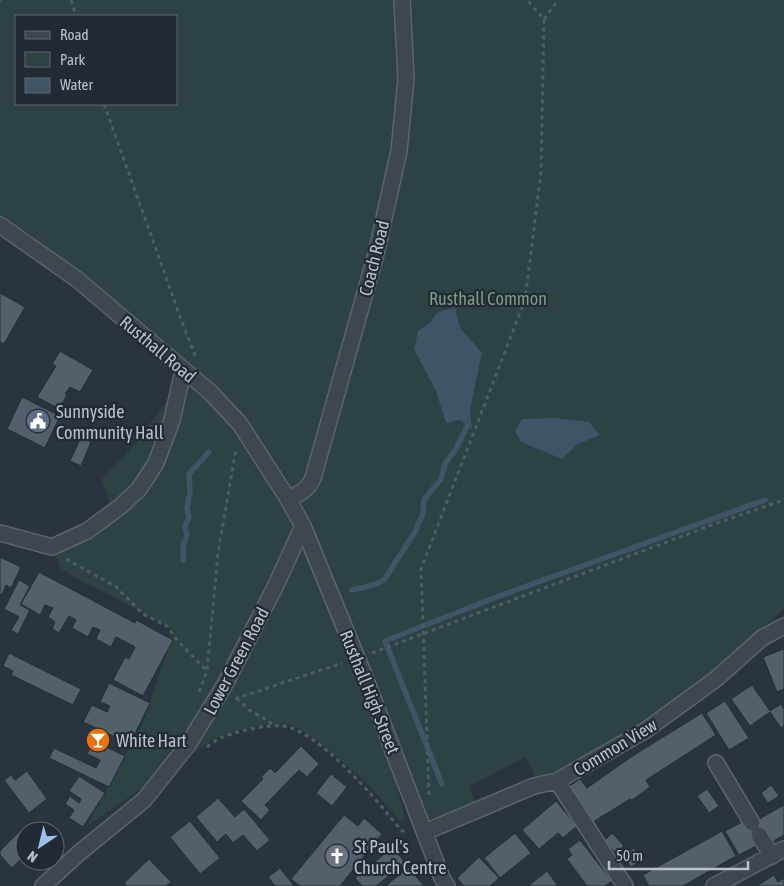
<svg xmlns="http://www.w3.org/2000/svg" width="784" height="886" font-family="'Asap Condensed',sans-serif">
<rect width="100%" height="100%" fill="#2a3440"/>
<path fill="#2d4242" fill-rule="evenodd" d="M0 0H784V609L643 731 539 785 526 757 469 786 479 810 427 833 374 700 339 637 377 736 391 763 405 819 401 823C392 813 385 803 376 793 361 776 342 762 325 747 315 740 304 730 293 726 270 718 232 732 211 741L87 826 144 720 174 631 118 599 79 580 61 569 54 553 112 509 102 479 131 449 175 390 180 372 116 304 20 227 0 217ZM16 16H176V104H16Z"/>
<path fill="#415367" d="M455 307 460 328 482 353 470 409 472 429 460 420 446 423 436 391 414 349 418 331 430 323 437 313Z
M556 418 589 422 600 435 578 444 562 459 521 442 515 430 522 419Z"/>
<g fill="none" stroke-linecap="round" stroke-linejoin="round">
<path stroke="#415367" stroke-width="5.5" d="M183 560V545L187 536 185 526 189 518 187 508 190 492 189 474 209 452
M352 590 374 585 384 580 415 532 423 513 424 500 441 479 445 464 456 449 468 425
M442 784 385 641 494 598 765 500"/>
</g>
<path fill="#535f6a" stroke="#242d37" d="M0 293 25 307 4 344 0 342Z
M60 351 93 370 80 392 70 387 65 394 67 395 59 409 37 397 56 366 52 364Z
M22 397 60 416 45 448 7 429Z
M81 437 91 442 81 466 70 461Z
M0 557 21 567 11 588 6 585 2 595 0 594Z
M39 572 135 623 136 620 173 640 143 696 113 680 125 657 129 659 135 647 116 637 111 647 96 639 100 630 93 627 88 637 72 628 76 620 69 616 59 633 52 629 55 622 48 617 53 608 45 605 40 615 21 604Z
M19 580 30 586 20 605 30 610 18 634 11 630 19 617 4 609Z
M784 649V689L777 692 763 657Z
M9 653 81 689 73 705 11 675 13 671 3 666Z
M109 683 150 703 130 744 83 722 92 705 107 712 110 706 100 702Z
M752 685 770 711 781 704 784 709V726L781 728 770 712 750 726 731 699Z
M725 701 749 738 729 750 706 713Z
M702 713 716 735 646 780 650 787 632 800 630 799 593 822 567 788 580 779 587 788 631 757Z
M92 744 105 751 106 747 125 756 109 787 49 758 54 748 96 768 100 760 87 754Z
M301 746 319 764 307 777 299 770 265 805 270 810 261 820 241 801 263 779 261 777 270 768 275 773Z
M27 771 47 799 29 813 4 780 11 775 15 780Z
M331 774 347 787 332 806 316 793Z
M79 776 105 793 83 827 69 818 74 810 65 804 70 796 79 803 81 799 69 791Z
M771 785 779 796 768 803 761 793Z
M707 789 719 806 709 813 697 796Z
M218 798 235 817 244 809 270 840 257 851 243 835 233 843 226 834 217 842 196 817Z
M556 801 577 826 563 838 558 833 539 849 522 830Z
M784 805V835L772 842 758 845 739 855 725 831 744 821 747 826Z
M344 815 358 826 364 818 382 834 340 886H300L291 879Z
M190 821 220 858 200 874 170 837Z
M23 828 26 831 25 855 12 868 0 855V851Z
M722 831 736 856 683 886H649L643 875Z
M515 833 531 853 500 878 484 858Z
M612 833 624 846 616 853 604 841Z
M580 840 612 881 605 886H587L567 859 572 855 568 849Z
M393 847 405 863 376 886H362L355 878Z
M634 848 642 860 631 867 623 856Z
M479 857 499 878 490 886H464L457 878Z
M149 859 171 882 166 886H127L124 883Z
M408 867 424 886H386Z
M280 868 294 886H275L268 877Z
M547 871 558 886H528Z
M774 875 778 882 784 878V886H757Z"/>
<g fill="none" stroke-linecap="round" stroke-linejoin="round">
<g stroke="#5b646d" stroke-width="18">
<path id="minor" d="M0 225 78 280 211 393 240 424 288 499 303 526 364 675 442 878 447 886
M288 499C299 494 308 490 313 478L376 254 399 151 406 79 402 0
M0 533 52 547 87 531 121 506 139 489 156 463 172 420 183 371
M716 763 752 823
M557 781 625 886
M425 832 534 786 557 781 646 730 716 679 762 638 784 626
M759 835 772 856
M43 886 79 853 144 800 187 746 224 686 275 587 303 526
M714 886 784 849"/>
</g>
<path stroke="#4c5e60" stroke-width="3" stroke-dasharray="4 4" stroke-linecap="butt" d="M0 0H1
M71 0 76 16
M544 19 558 0
M104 104 182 322 196 358
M66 559 115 586 143 614 167 626 176 639 208 672
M372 653 717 523 784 500
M199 692 207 671 218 553 236 449
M237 698 249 710 269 721 273 726
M235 699 342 663
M207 747C212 743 218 739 223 737 238 731 268 724 283 726 320 731 378 802 402 831H408
M429 795 421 569 525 300 541 172 544 19 527 0"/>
<use href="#minor" stroke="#3e4650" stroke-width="15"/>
</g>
<defs>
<g id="civic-disc" transform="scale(1.25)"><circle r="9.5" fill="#5c6f8a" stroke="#222b35"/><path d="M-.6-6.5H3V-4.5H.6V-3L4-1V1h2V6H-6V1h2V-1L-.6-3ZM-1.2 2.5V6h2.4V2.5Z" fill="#fff"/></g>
<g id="bar-disc" transform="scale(1.25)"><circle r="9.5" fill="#e8710a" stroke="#222b35"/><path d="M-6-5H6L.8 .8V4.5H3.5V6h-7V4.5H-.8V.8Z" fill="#fff"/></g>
<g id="church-disc" transform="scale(1.25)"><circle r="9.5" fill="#6b7280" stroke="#222b35"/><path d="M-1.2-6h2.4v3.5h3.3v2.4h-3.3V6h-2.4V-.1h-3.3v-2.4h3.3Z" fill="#fff"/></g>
</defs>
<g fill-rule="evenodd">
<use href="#civic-disc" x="38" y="421"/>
<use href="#bar-disc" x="98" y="740"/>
<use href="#church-disc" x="337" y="856"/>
</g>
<g text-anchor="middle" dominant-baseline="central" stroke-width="4.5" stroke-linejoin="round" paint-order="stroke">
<g font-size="18" fill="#bac1ca" stroke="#222b35">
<text transform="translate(374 258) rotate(-76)">Coach Road</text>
<text transform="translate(158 349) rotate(40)">Rusthall Road</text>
<text transform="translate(236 661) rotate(-62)">Lower Green Road</text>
<text transform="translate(370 692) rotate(68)">Rusthall High Street</text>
<text transform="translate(615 747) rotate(-31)">Common View</text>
</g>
<g font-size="18" fill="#7b9d81" stroke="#222b35">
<text x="488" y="298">Rusthall Common</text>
</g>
<g font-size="18" fill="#bac1ca" stroke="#222b35" text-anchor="start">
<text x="56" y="411">Sunnyside<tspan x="56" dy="21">Community Hall</tspan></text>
<text x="116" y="740">White Hart</text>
<text x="354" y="846">St Paul's<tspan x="354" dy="21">Church Centre</tspan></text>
</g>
</g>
<rect x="15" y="15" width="162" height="90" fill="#222b35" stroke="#5f6771"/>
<rect x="25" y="31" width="25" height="8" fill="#3e4650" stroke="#5f6771"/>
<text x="60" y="40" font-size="15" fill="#bac1ca">Road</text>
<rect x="25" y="52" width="25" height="15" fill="#2d4242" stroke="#5f6771"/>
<text x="60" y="65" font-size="15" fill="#bac1ca">Park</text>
<rect x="25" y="78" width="25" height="15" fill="#415367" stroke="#5f6771"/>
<text x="60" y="90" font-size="15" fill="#bac1ca">Water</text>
<g transform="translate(40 846) rotate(215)"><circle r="24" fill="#222b35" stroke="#5f6771"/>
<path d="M0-4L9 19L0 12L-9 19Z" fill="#9cc0ee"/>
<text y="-8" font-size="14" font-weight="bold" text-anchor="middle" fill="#bac1ca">N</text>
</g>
<path d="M609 861v8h139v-8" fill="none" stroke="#bac1ca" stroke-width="2.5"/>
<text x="616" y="861" font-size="15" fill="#bac1ca" stroke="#222b35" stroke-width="4" paint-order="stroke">50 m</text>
</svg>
